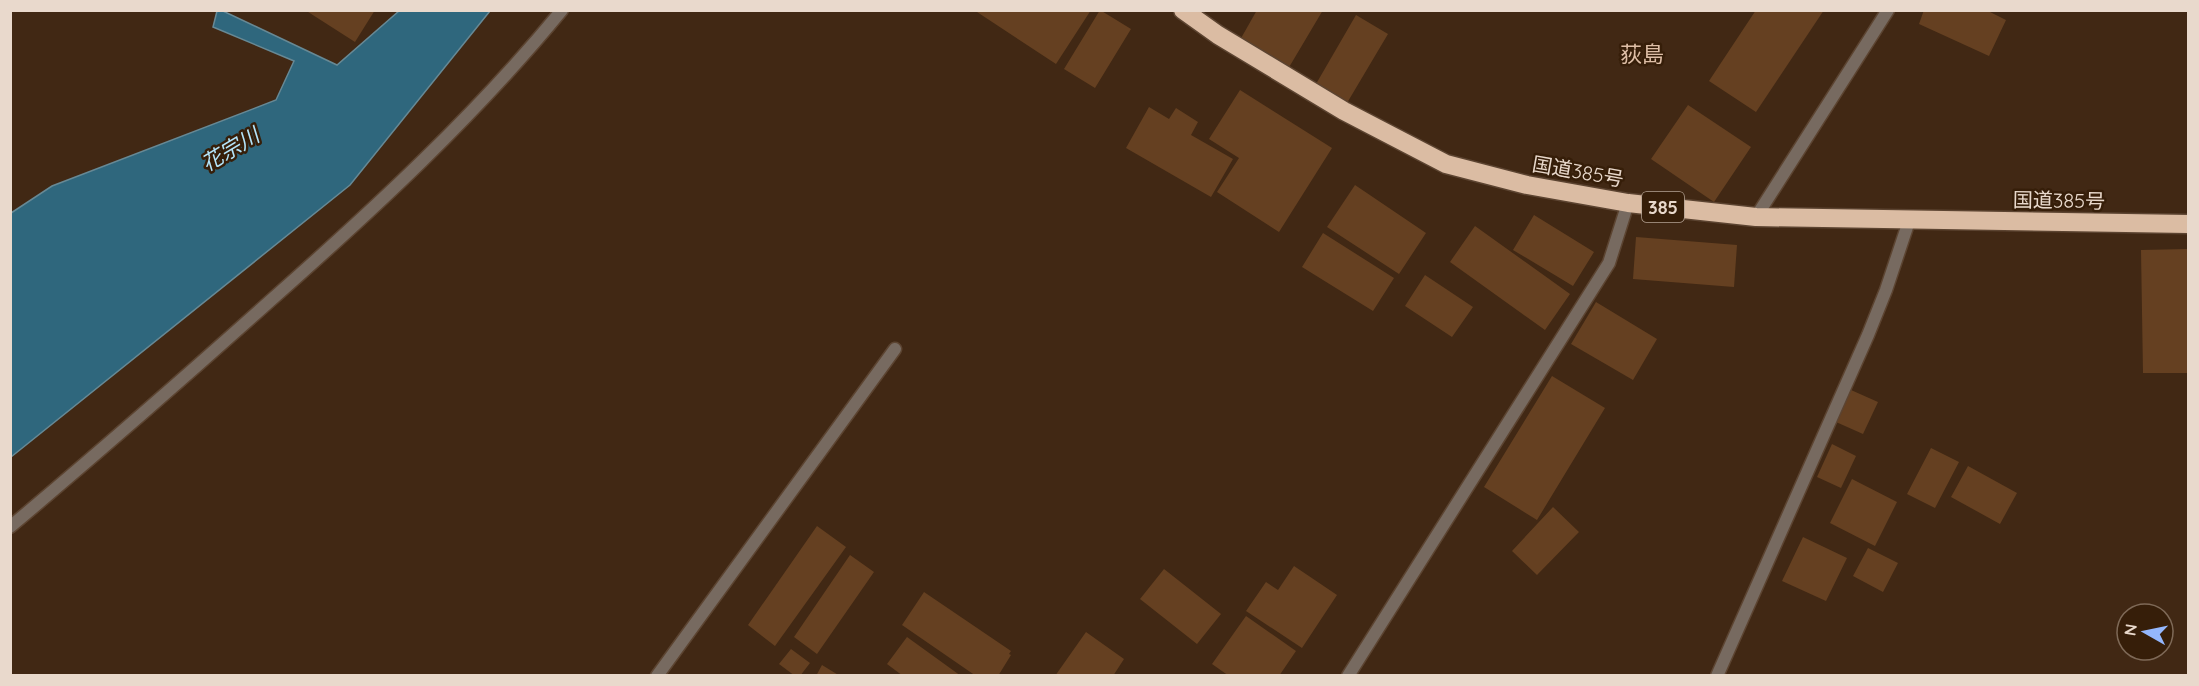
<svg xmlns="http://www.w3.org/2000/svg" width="2199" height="686" font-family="Quicksand,'Noto Sans JP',sans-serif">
<rect width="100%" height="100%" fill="#412814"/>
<path fill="#2f677d" stroke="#678995" stroke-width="1.5" d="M217 11H223L337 65 399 11H490L350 185 11 457V213L52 186 276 100 294 61 213 27Z"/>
<path fill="#654021" d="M305 10H375L355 42Z
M974 10H1091L1056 64Z
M1100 10 1131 29 1095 88 1064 69Z
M1257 10H1323L1288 69 1240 40Z
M1756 10H1824L1756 112 1709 81Z
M1924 10H1986L2006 20 1989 56 1919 24Z
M1356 15 1388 34 1347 103 1316 84Z
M1240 90 1332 148 1279 232 1217 192 1239 158 1209 139Z
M1688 105 1751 147 1714 202 1651 159Z
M1149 107 1169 119 1176 108 1198 122 1191 135 1233 159 1211 197 1126 148Z
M1355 185 1426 233 1399 274 1327 227Z
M1534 215 1594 252 1573 286 1513 250Z
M1475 226 1570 294 1545 330 1450 262Z
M1323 233 1394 278 1373 311 1302 267Z
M1636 237 1737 245 1734 287 1633 279Z
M2188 249V373H2143L2141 250Z
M1425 275 1473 307 1452 337 1405 306Z
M1596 302 1657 339 1633 380 1571 344Z
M1552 376 1605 408 1537 520 1484 487Z
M1851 390 1878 402 1863 434 1836 422Z
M1832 444 1856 456 1841 488 1817 477Z
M1931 448 1959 462 1935 508 1907 494Z
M1968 466 2017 493 2000 524 1951 497Z
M1852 479 1897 502 1875 546 1830 523Z
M1553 507 1579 532 1537 575 1512 551Z
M817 526 846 547 775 646 748 625Z
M1803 537 1847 558 1826 601 1782 581Z
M1868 548 1898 563 1883 592 1853 576Z
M850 555 874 572 817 654 794 637Z
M1294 566 1337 595 1302 648 1246 611 1266 582 1278 590Z
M1164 569 1221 614 1197 644 1140 599Z
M924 592 1011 651 1009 654 1011 655 998 676H976L902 625Z
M1246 616 1296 651 1279 676H1229L1212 664Z
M1086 632 1124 659 1113 676H1055Z
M907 637 961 676H903L887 664Z
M791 649 810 663 800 676H795L779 664Z
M822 665 840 676H816Z"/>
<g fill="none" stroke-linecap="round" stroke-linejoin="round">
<g stroke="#5c4431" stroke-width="15">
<path id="street" d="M1756 217 1888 10
M10 527C98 453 184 378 270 301 373 210 475 116 562 10
M657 676 895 349
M1348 676 1609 263 1628 203
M1717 676 1868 335 1886 290 1909 221"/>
</g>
<g stroke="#5c4431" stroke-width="21">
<path id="highway" d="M1183 10 1218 35 1344 111 1446 164 1527 185 1628 203 1756 217 2188 224"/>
</g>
<use href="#street" stroke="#776a60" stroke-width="12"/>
<use href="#highway" stroke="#dbbca3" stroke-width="18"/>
</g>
<g text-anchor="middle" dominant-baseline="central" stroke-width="5" stroke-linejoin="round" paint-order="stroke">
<rect fill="#361e09" stroke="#b3a192" stroke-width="1.5" x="1642" y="192" width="42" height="30" rx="4.5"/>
<g font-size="18" font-weight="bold" fill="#e9d9cc">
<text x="1663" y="207">385</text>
</g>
<g font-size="20" fill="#e9d9cc" stroke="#361e09">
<text transform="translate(1578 171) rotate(10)">国道385号</text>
<text transform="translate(2059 200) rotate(1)">国道385号</text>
</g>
<g font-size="21" font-style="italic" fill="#b4e5fb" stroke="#361e09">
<text transform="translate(230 149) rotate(-31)">花宗川</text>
</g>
<g font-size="22" fill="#debea6" stroke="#361e09">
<text x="1642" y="54">荻島</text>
</g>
</g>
<rect width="2199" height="686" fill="none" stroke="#e9d9cc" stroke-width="24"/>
<g transform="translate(2145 632) rotate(279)"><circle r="28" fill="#361e09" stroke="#7e6957" stroke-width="1.5"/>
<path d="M0-4.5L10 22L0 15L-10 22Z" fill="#94b7fd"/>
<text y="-9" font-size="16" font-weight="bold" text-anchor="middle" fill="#e9d9cc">N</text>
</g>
</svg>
